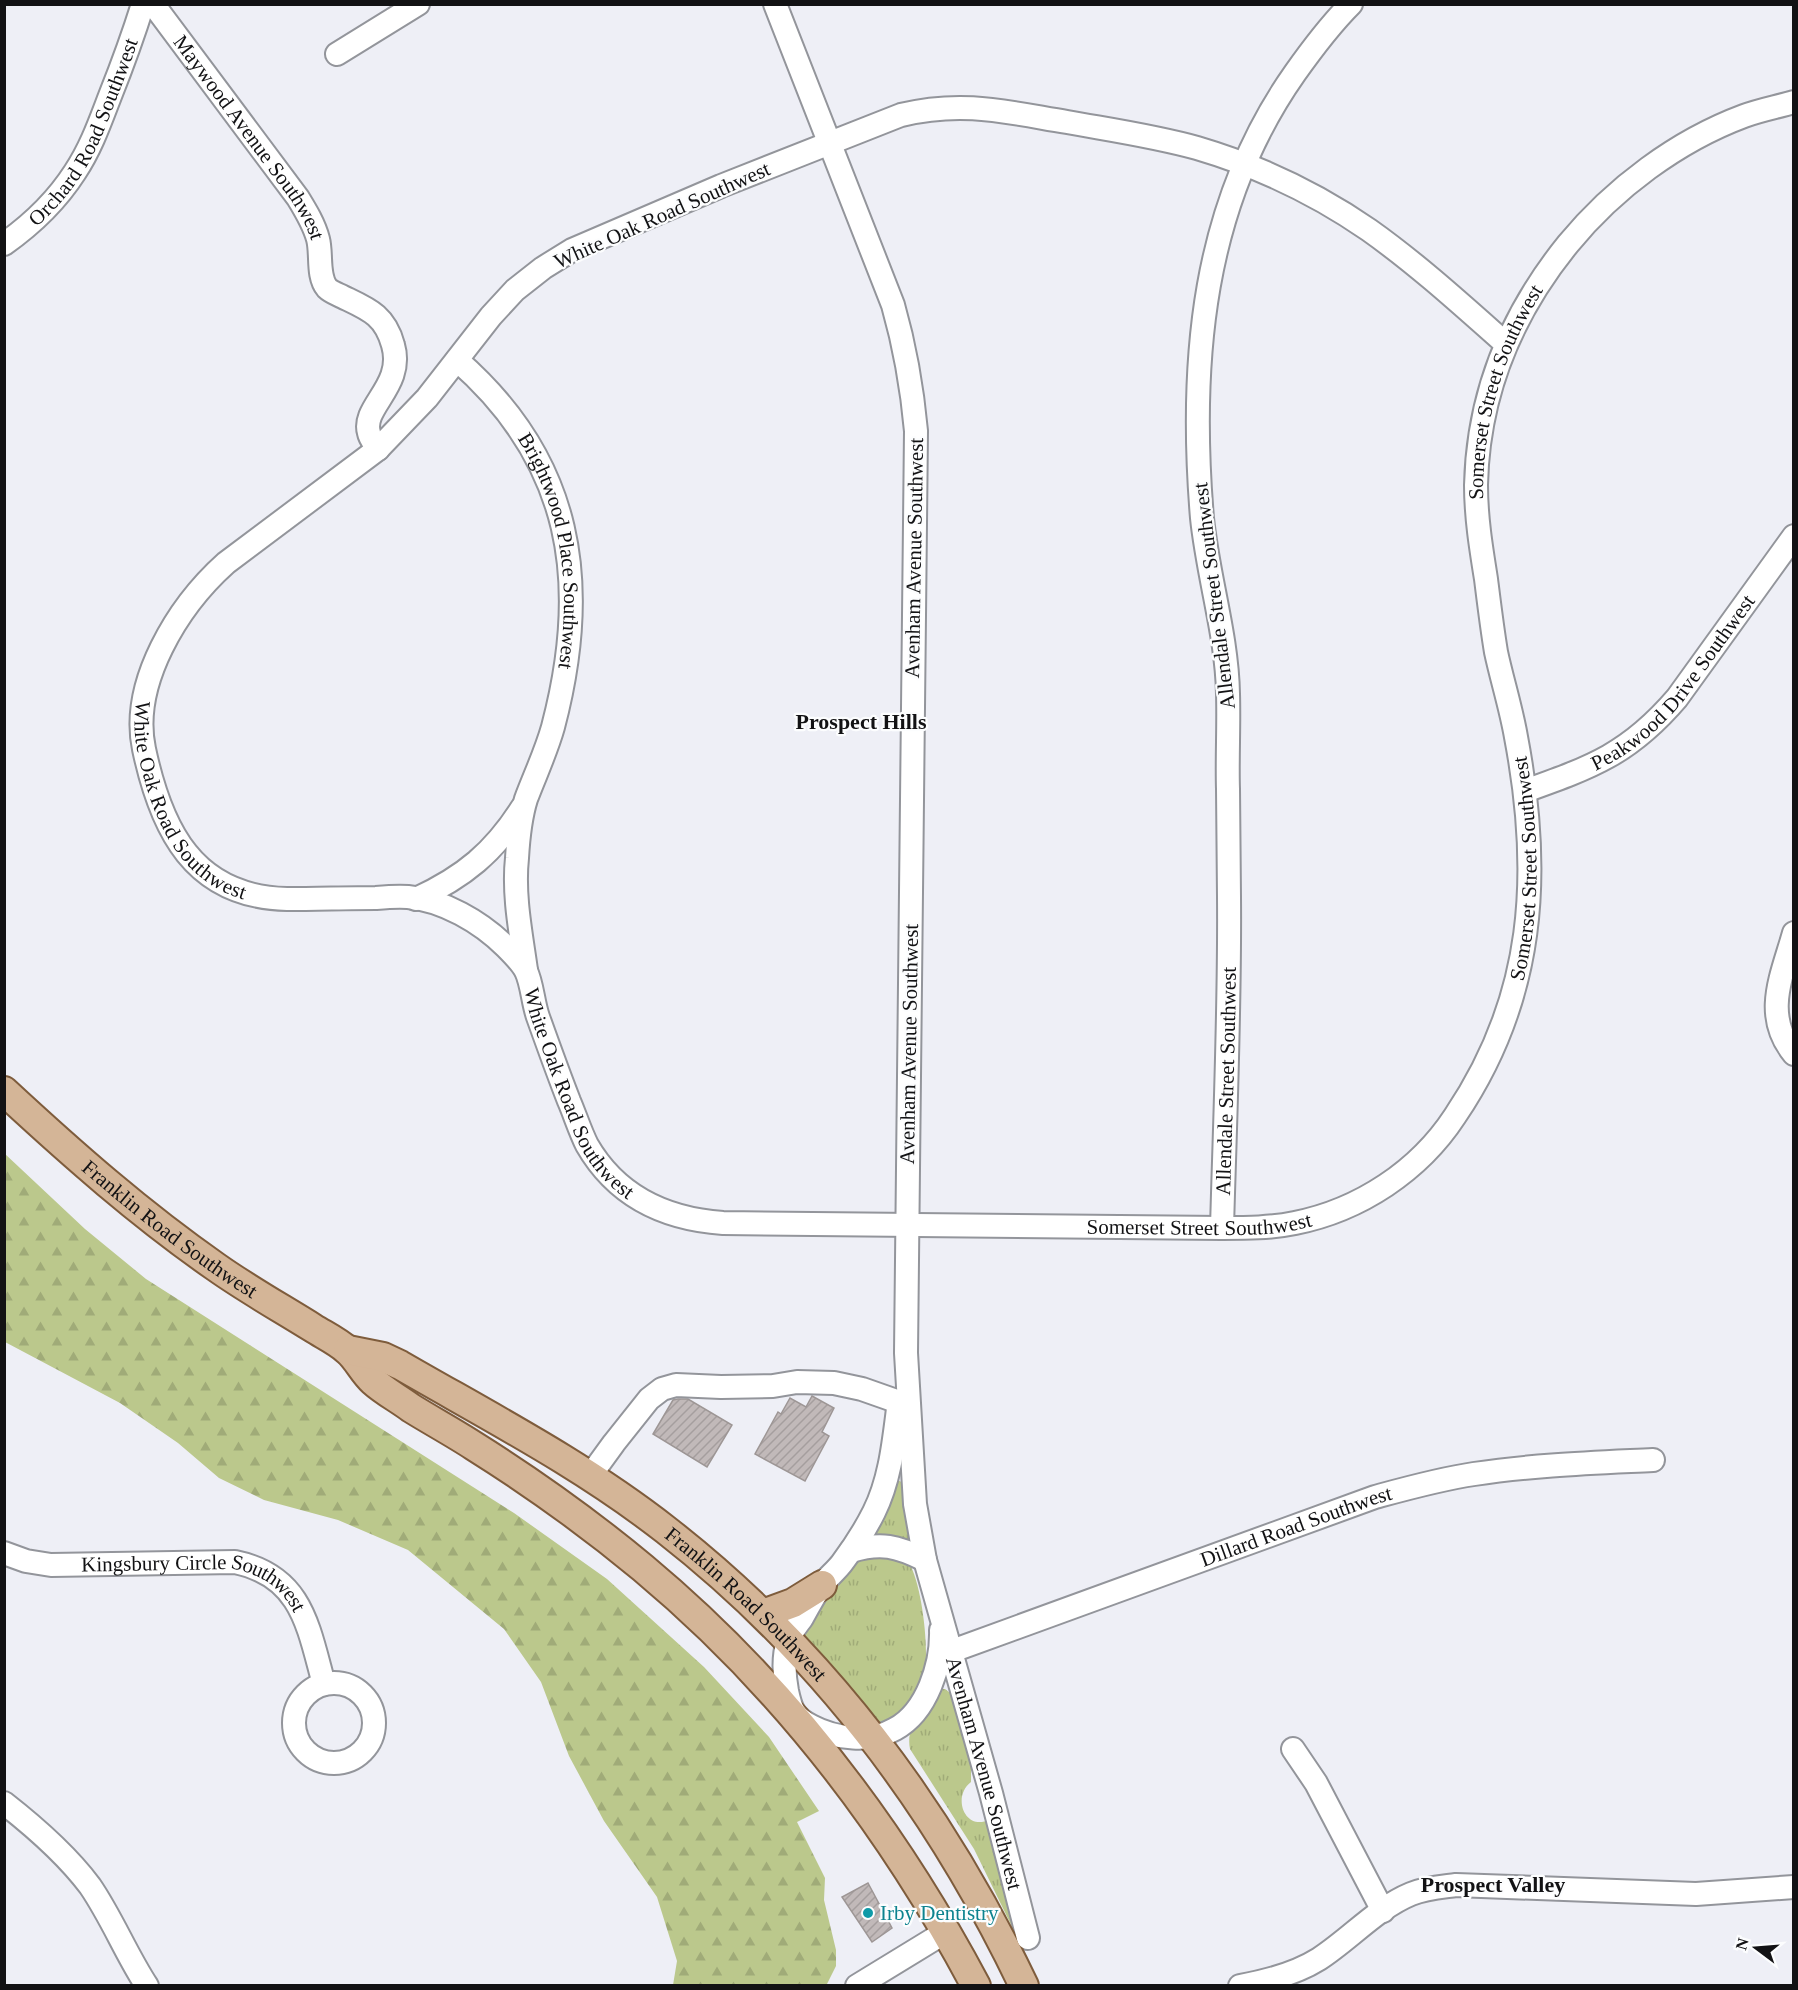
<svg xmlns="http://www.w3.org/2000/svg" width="1798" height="1990" font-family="'Times New Roman',serif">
<defs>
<pattern id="grass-tufts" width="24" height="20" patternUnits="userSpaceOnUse" patternTransform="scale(1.5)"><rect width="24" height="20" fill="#bbc88c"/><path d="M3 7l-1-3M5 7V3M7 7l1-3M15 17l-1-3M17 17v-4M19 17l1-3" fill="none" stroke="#a0ab78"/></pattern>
<pattern id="forest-firs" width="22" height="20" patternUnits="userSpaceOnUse" patternTransform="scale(1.5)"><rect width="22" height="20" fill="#bbc88c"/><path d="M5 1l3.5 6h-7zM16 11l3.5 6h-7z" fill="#a0ab78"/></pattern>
<pattern id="building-hatch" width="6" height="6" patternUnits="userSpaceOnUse" patternTransform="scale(1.5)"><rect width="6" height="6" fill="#c1b9b9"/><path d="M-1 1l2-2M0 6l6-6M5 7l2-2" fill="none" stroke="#a59e9e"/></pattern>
</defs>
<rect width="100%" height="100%" fill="#eeeff6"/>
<path fill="url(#grass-tufts)" d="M898 1480 903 1483 910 1545 872 1538 883 1518 896 1483Z
M873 1551 909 1563C922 1584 930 1652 924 1676 922 1685 914 1702 907 1709 900 1716 888 1721 880 1726L800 1636 803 1627 854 1565 859 1558Z
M938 1689H945L953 1695 971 1758V1782C952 1796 964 1831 989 1820L1019 1941 974 1849 910 1749C905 1725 925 1707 938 1689Z"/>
<path fill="url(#forest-firs)" d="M4 1153 85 1229 146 1279 514 1513 607 1579 704 1667 769 1737 819 1811 797 1822 825 1878 824 1900 836 1950V1966L827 1984 825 1986 673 1985 677 1961 657 1897 604 1821 569 1756 541 1682 504 1629 408 1550 338 1520 264 1500 219 1478 178 1443 120 1403 5 1342Z"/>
<path fill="url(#building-hatch)" stroke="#9d9695" stroke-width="1.5" d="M812 1396 834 1408 822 1432 829 1436 805 1481 755 1454 778 1412 781 1414 790 1398 806 1407Z
M678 1399H688L732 1425 707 1467 653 1434 673 1400Z
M868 1883 892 1928 872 1942 842 1897Z"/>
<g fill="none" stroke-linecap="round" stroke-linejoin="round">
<g stroke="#93959b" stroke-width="26">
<g id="minor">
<path id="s1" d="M153 4 298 198C306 211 314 224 318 239 322 254 317 276 327 288 331 292 337 294 343 297 368 309 385 315 393 345 405 386 361 407 369 433 370 439 375 444 378 449"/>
<path id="s2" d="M775 4 893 305C905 347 912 387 916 431L906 1353 915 1504 925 1560 991 1793 1028 1938"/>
<path d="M337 54 418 4"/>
<path id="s3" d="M4 244C31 225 57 200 75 172 91 148 100 122 110 96 122 66 133 36 143 4"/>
<path id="s4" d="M1506 344C1462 305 1417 264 1369 230 1317 194 1258 166 1197 148 1154 136 1111 130 1067 122 1006 112 963 100 901 115L721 186 572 250 543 268 515 290 491 316 427 398 378 449 226 563C178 606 130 683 144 749 161 829 193 897 287 899 316 899 347 898 376 898 387 897 398 896 408 897 443 900 481 922 506 947 512 953 522 963 526 971 532 983 533 1003 538 1017 548 1045 558 1073 569 1101 575 1115 580 1131 587 1145 617 1197 665 1219 723 1223L1222 1228C1247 1228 1271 1228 1295 1223 1360 1210 1419 1171 1455 1116 1535 998 1542 874 1516 737 1511 708 1502 680 1496 652 1492 628 1489 603 1486 579 1481 548 1476 517 1476 485 1478 394 1512 313 1568 244 1614 188 1677 141 1744 116 1760 110 1777 107 1794 102"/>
<path id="s5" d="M457 360C573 461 591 583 553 727 546 752 535 775 526 799 521 815 518 841 517 858 513 895 521 934 526 970"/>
<path id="s6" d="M1525 791C1592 767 1629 754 1677 698L1794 536"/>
<path d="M416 899C464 877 494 852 522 808"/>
<path d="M1794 933C1782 976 1762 1015 1794 1054"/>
<path id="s7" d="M1222 1228C1225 1118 1230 1008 1229 897 1229 861 1228 825 1228 789 1227 758 1229 726 1228 694 1227 635 1208 577 1202 518 1189 361 1202 205 1295 73 1312 49 1330 25 1351 4"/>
<path d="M899 1401C894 1439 891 1478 874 1512 865 1530 854 1547 842 1563 836 1571 827 1578 821 1586 814 1596 808 1607 802 1618 797 1625 790 1633 788 1641 783 1657 784 1675 787 1691 791 1710 794 1717 811 1726 835 1739 871 1743 895 1729 927 1712 942 1664 941 1630"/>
<path d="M590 1476 614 1443 649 1399 662 1389 676 1385 721 1387 773 1386 797 1382 834 1383 862 1389 899 1402"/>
<path d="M851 1551C881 1542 897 1546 925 1560"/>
<path id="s8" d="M4 1553 26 1561 51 1565 235 1562C302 1576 308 1626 324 1684"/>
<path id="s9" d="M952 1651 1375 1497C1408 1488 1440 1479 1474 1474 1533 1465 1593 1463 1653 1460"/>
<circle cx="334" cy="1723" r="40"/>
<path d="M1293 1749 1316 1783 1383 1911"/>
<path d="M4 1803C36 1828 66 1854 90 1886 112 1918 126 1954 147 1986"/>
<path d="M857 1986 947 1931"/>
<path d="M1240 1986C1268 1981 1295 1974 1319 1959 1350 1939 1377 1908 1411 1894 1425 1888 1441 1887 1456 1885L1696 1894 1794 1887"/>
</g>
</g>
<g stroke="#7e5c3c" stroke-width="32">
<g id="major">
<path id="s10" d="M4 1091C72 1154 140 1214 216 1267 247 1289 281 1308 313 1328 324 1335 337 1341 347 1350 357 1358 363 1372 373 1381 384 1391 399 1399 411 1408 432 1421 454 1433 474 1446 533 1483 590 1524 643 1568 782 1684 891 1826 976 1986"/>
<path id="s11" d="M348 1350 383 1357 400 1365C490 1417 583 1465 666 1530 821 1651 939 1808 1024 1986"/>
<path d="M763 1614 793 1603 822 1585"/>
</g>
</g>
<use href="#minor" stroke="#fff" stroke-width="22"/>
<use href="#major" stroke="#d4b597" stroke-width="28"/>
</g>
<circle fill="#0f9aa8" stroke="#fcfdfe" stroke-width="2" cx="868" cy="1913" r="6"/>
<g text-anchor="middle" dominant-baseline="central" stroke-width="4.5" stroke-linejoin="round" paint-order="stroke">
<g font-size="21" fill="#121214" stroke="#fcfdfe">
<text stroke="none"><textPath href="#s3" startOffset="141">Orchard Road Southwest</textPath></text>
<text stroke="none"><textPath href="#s1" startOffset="165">Maywood Avenue Southwest</textPath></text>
<text transform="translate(662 215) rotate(-24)">White Oak Road Southwest</text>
<text stroke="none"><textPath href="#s4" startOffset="4066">Somerset Street Southwest</textPath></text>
<text stroke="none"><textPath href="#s5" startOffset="222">Brightwood Place Southwest</textPath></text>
<text transform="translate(914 558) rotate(-89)">Avenham Avenue Southwest</text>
<text transform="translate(1214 596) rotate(-97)">Allendale Street Southwest</text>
<text stroke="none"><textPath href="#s6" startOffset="189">Peakwood Drive Southwest</textPath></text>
<text stroke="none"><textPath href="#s4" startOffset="1776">White Oak Road Southwest</textPath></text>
<text stroke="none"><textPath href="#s4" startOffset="3580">Somerset Street Southwest</textPath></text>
<text transform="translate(909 1044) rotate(-89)">Avenham Avenue Southwest</text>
<text stroke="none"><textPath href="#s7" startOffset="147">Allendale Street Southwest</textPath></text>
<text stroke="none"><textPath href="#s4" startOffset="2334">White Oak Road Southwest</textPath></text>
<text stroke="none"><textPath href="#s4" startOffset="3024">Somerset Street Southwest</textPath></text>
<text stroke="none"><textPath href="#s10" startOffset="216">Franklin Road Southwest</textPath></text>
<text stroke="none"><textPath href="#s9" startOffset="366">Dillard Road Southwest</textPath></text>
<text stroke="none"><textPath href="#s8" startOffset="198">Kingsbury Circle Southwest</textPath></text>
<text stroke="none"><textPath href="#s11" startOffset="477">Franklin Road Southwest</textPath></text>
<text stroke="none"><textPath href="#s2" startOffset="1803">Avenham Avenue Southwest</textPath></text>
</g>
<g font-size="21" fill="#0d838f" stroke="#fcfdfe" text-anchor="start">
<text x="880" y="1913">Irby Dentistry</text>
</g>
<g font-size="22" font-weight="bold" fill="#121214" stroke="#fcfdfe">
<text x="861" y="721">Prospect Hills</text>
<text x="1493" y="1884">Prospect Valley</text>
</g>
</g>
<rect width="1798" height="1990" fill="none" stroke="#121214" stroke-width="12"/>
<g transform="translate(1756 1948) rotate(286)" stroke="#fcfdfe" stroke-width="4.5" paint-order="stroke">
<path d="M0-4.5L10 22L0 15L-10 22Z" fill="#121214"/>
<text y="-9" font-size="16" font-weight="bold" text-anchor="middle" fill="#121214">N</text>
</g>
</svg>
